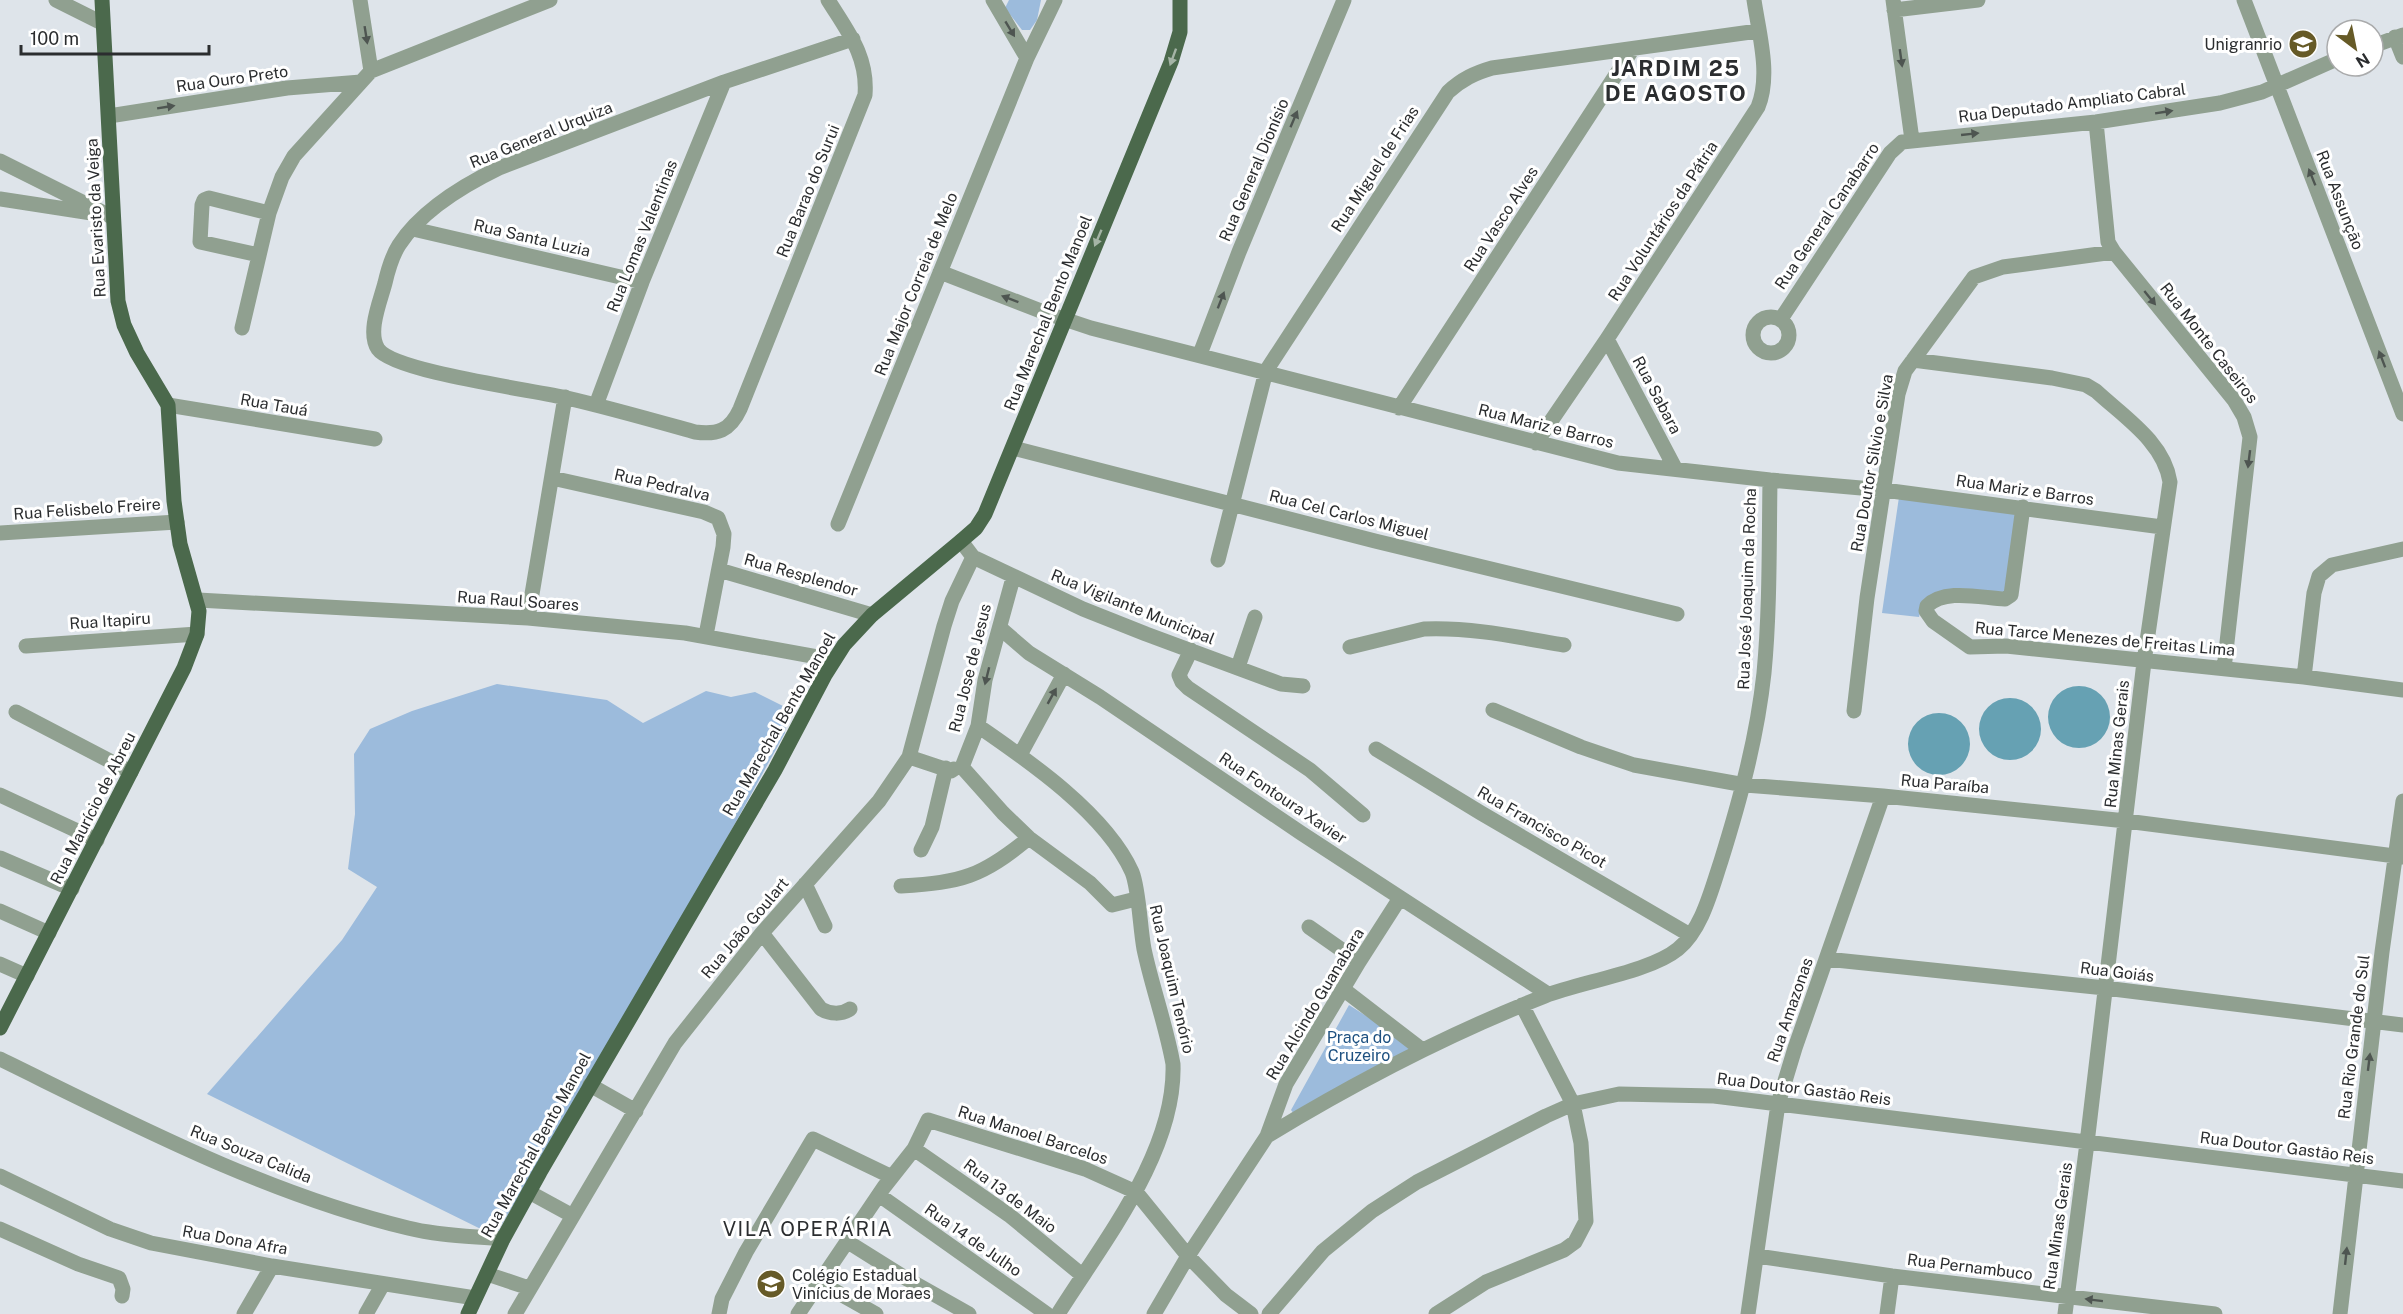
<svg xmlns="http://www.w3.org/2000/svg" width="2403" height="1314" font-family="'Public Sans',sans-serif">
<rect width="100%" height="100%" fill="#dee4ea"/>
<path fill="#9cbbdc" d="M1009 0H1041L1037 20 1030 30H1022L1005 8Z
M1899 497 2016 511 2008 594 1922 605 1919 617 1882 613Z
M497 684 607 700 643 723 706 691 731 697 755 692 787 708 785 733 654 970 495 1236 207 1094 342 940 377 887 348 869 355 814 354 754 370 729 412 711Z
M1349 1005 1415 1047 1294 1114 1291 1110Z"/>
<path fill="#66a1b3" d="M2048 717a31 31 0 1 1 62 0a31 31 0 1 1-62 0Z
M1979 729a31 31 0 1 1 62 0a31 31 0 1 1-62 0Z
M1908 744a31 31 0 1 1 62 0a31 31 0 1 1-62 0Z"/>
<g fill="none" stroke-linecap="round" stroke-linejoin="round">
<path stroke="#90a090" stroke-width="15" d="M56 0 102 23
M360 0 371 71
M828 0C848 32 868 56 865 95L740 409C730 431 717 435 695 432 652 420 610 408 567 398 534 390 394 372 378 349 367 332 380 302 385 283 388 270 392 256 399 245 421 211 464 185 499 168L724 82 853 39
M993 0 1027 58
M1893 0 1912 140
M2244 0 2403 414
M1894 10 1978 0
M2395 37 2403 57
M2373 46 2403 35
M109 116 287 88 361 82
M2096 122 2108 242 2114 252 2234 400 2244 417 2250 437 2224 669
M0 161 112 217
M0 199 98 214
M413 229 642 282
M259 255 200 242 202 205 204 200 209 198 269 213
M940 272 1046 313 1091 328 1618 463 1770 480 1884 490 2162 527
M1753 335a18 18 0 1 1 36 0a18 18 0 1 1-36 0Z
M1781 319 1890 153 1902 142 2096 122 2220 103 2262 92 2337 59
M242 328 269 213 282 177 294 156 371 71 550 0
M1607 339 1675 468
M1200 354 1239 252 1344 0
M1913 360 2052 378 2086 385 2096 391C2124 417 2164 442 2170 482L2144 662 2087 1143 2065 1314
M168 405 375 439
M596 405 642 282 724 82
M1399 408 1632 50
M1536 443 1607 339 1758 107C1771 75 1759 34 1754 0
M1013 448 1375 541 1677 614
M552 478 704 512 718 518 724 534 723 547 706 635
M2023 507 2011 595 2005 599C1981 598 1945 588 1927 606L1926 611 1933 621 1970 647 2006 646 2304 677 2403 690
M838 524 1027 58 1055 0
M0 533 177 522
M961 541 973 557 1083 609 1146 634 1281 684 1303 686
M1218 560 1266 371 1448 92C1462 79 1475 73 1492 68L1758 31
M719 570 872 615
M198 600 528 618 685 633 834 660
M528 618 565 397
M1000 628 1029 653 1100 697 1301 833 1548 994
M26 646 197 634
M1350 647 1424 629C1471 627 1517 637 1564 645
M1191 650 1179 675 1182 682 1188 688 1310 770 1363 815
M1238 667 1255 617
M2304 677 2314 593 2319 576 2332 565 2403 549
M1493 710 1581 747 1634 765 1745 785 1883 796 2126 821 2403 857
M1854 711 1867 598 1898 394 1905 371 1974 277 2003 267 2114 252
M16 712 131 772
M978 726C1029 761 1106 814 1132 872 1139 889 1140 928 1144 949 1152 987 1166 1025 1173 1064 1176 1152 1103 1242 1058 1314
M1376 749 1481 813 1690 935
M1020 755 1064 674
M909 757 951 771 954 769
M962 767 1003 813 1029 838 1090 883 1112 905 1136 899
M962 767 978 726 985 680 1013 578
M0 795 97 840
M921 850 932 827 946 768
M0 858 72 889
M805 884 825 926
M901 886C963 882 981 877 1029 838
M0 911 49 933
M1309 927 1359 962
M762 933 821 1009C830 1014 841 1015 850 1009
M1826 959 2105 988 2403 1025
M0 964 27 976
M1343 989 1421 1049
M0 1059C131 1123 266 1194 408 1228 439 1236 472 1236 503 1239
M590 1085 636 1111
M1267 1136C1356 1082 1448 1034 1545 996 1580 982 1650 972 1678 949 1702 929 1711 891 1721 861 1740 800 1757 738 1764 673 1770 610 1769 544 1770 480
M914 1149 1009 1215 1082 1275
M0 1176 110 1229 151 1243 272 1266 475 1298
M529 1192 573 1216
M879 1195 1047 1314
M0 1229 78 1264 119 1278 123 1289 122 1296
M848 1242 907 1279 969 1314
M1757 1256 1892 1276 2215 1314
M487 1274 529 1288
M819 1282 876 1314
M244 1314 272 1266
M366 1314 383 1284
M515 1314 675 1043 762 933 879 801 909 757 944 626 952 601 973 557
M719 1314 722 1299 746 1252 813 1139 892 1177
M798 1314 884 1187 914 1149 928 1120 1085 1169 1136 1192 1188 1256 1226 1295 1251 1314
M1154 1314 1188 1256 1267 1136 1286 1084 1359 962 1400 898
M1269 1314 1323 1251 1372 1211 1417 1182 1546 1116 1573 1104 1619 1094 1714 1096 2403 1181
M1436 1314 1486 1282 1564 1250 1575 1242 1586 1221 1581 1143 1573 1104 1522 1005
M1748 1314 1778 1104 1795 1048 1883 796
M1887 1314 1892 1276
M2340 1314 2382 952 2403 801"/>
<path stroke="#4b694c" stroke-width="15" d="M0 1028 184 668 197 634 199 611 180 544 174 501 168 405 137 353 124 325 118 301 102 0
M468 1314 503 1239 540 1172 775 770 825 675 844 645 872 615 961 541 976 528 985 514 1171 62 1180 32V0"/>
</g>
<defs><path id="oneway-solid" d="M-6-.8H1V-3.2L6.5 0L1 3.2V.8H-6Z" transform="scale(1.5)"/></defs>
<g fill="#4e5551">
<use href="#oneway-solid" transform="translate(1010 29) rotate(59)"/>
<use href="#oneway-solid" transform="translate(366 35) rotate(81)"/>
<use href="#oneway-solid" transform="translate(1901 58) rotate(82)"/>
<use href="#oneway-solid" transform="translate(166 107) rotate(-9)"/>
<use href="#oneway-solid" transform="translate(2164 112) rotate(-9)"/>
<use href="#oneway-solid" transform="translate(1294 119) rotate(-67)"/>
<use href="#oneway-solid" transform="translate(1970 134) rotate(-6)"/>
<use href="#oneway-solid" transform="translate(2312 177) rotate(-112)"/>
<use href="#oneway-solid" transform="translate(2150 298) rotate(51)"/>
<use href="#oneway-solid" transform="translate(1010 299) rotate(-159)"/>
<use href="#oneway-solid" transform="translate(1221 300) rotate(-69)"/>
<use href="#oneway-solid" transform="translate(2382 359) rotate(-111)"/>
<use href="#oneway-solid" transform="translate(2249 459) rotate(97)"/>
<use href="#oneway-solid" transform="translate(987 676) rotate(104)"/>
<use href="#oneway-solid" transform="translate(1052 696) rotate(-61)"/>
<use href="#oneway-solid" transform="translate(2369 1062) rotate(-83)"/>
<use href="#oneway-solid" transform="translate(2346 1256) rotate(-84)"/>
<use href="#oneway-solid" transform="translate(2094 1300) rotate(-173)"/>
</g>
<g fill="#a5b4a6">
<use href="#oneway-solid" transform="translate(1173 57) rotate(110)"/>
<use href="#oneway-solid" transform="translate(1098 238) rotate(113)"/>
</g>
<defs>
<g id="university-disc" transform="scale(1.5)"><circle r="9.5" fill="#665a27" stroke="#fff"/><path d="M0-5L7-2L0 1L-7-2ZM-4 1L0 2.5L4 1V4Q0 6-4 4Z" fill="#fff"/></g>
<g id="school-disc" transform="scale(1.5)"><circle r="9.5" fill="#665a27" stroke="#fff"/><path d="M0-5L7-2L0 1L-7-2ZM-4 1L0 2.5L4 1V4Q0 6-4 4Z" fill="#fff"/></g>
</defs>
<g fill-rule="evenodd">
<use href="#university-disc" x="2303" y="44"/>
<use href="#school-disc" x="771" y="1284"/>
</g>
<g text-anchor="middle" dominant-baseline="central" stroke-width="6" stroke-linejoin="round" paint-order="stroke">
<g font-size="16" fill="#2b2d2f" stroke="#fff" text-anchor="end">
<text x="2282" y="44">Unigranrio</text>
<text x="792" y="1275" text-anchor="start">Colégio Estadual<tspan x="792" dy="18">Vinícius de Moraes</tspan></text>
</g>
<g font-size="16" fill="#2b2d2f" stroke="#fff">
<text transform="translate(232 79) rotate(-8)">Rua Ouro Preto</text>
<text transform="translate(2072 103) rotate(-7)">Rua Deputado Ampliato Cabral</text>
<text transform="translate(541 135) rotate(-22)">Rua General Urquiza</text>
<text transform="translate(1375 169) rotate(-57)">Rua Miguel de Frias</text>
<text transform="translate(1254 170) rotate(-67)">Rua General Dionísio</text>
<text transform="translate(808 191) rotate(-68)">Rua Barao do Surui</text>
<text transform="translate(2340 200) rotate(69)">Rua Assunção</text>
<text transform="translate(1827 216) rotate(-56)">Rua General Canabarro</text>
<text transform="translate(96 218) rotate(-93)">Rua Evaristo da Veiga</text>
<text transform="translate(1501 219) rotate(-57)">Rua Vasco Alves</text>
<text transform="translate(1663 221) rotate(-57)">Rua Voluntários da Pátria</text>
<text transform="translate(642 236) rotate(-68)">Rua Lomas Valentinas</text>
<text transform="translate(532 238) rotate(13)">Rua Santa Luzia</text>
<text transform="translate(916 284) rotate(-68)">Rua Major Correia de Melo</text>
<text transform="translate(1048 313) rotate(-68)">Rua Marechal Bento Manoel</text>
<text transform="translate(2209 343) rotate(52)">Rua Monte Caseiros</text>
<text transform="translate(1657 395) rotate(62)">Rua Sabara</text>
<text transform="translate(274 405) rotate(10)">Rua Tauá</text>
<text transform="translate(1546 426) rotate(14)">Rua Mariz e Barros</text>
<text transform="translate(1872 463) rotate(-80)">Rua Doutor Silvio e Silva</text>
<text transform="translate(662 485) rotate(13)">Rua Pedralva</text>
<text transform="translate(2025 490) rotate(8)">Rua Mariz e Barros</text>
<text transform="translate(87 509) rotate(-4)">Rua Felisbelo Freire</text>
<text transform="translate(1349 515) rotate(14)">Rua Cel Carlos Miguel</text>
<text transform="translate(801 575) rotate(16)">Rua Resplendor</text>
<text transform="translate(1747 589) rotate(-88)">Rua José Joaquim da Rocha</text>
<text transform="translate(518 601) rotate(4)">Rua Raul Soares</text>
<text transform="translate(1133 607) rotate(22)">Rua Vigilante Municipal</text>
<text transform="translate(110 621) rotate(-4)">Rua Itapiru</text>
<text transform="translate(2105 639) rotate(5)">Rua Tarce Menezes de Freitas Lima</text>
<text transform="translate(970 668) rotate(-76)">Rua Jose de Jesus</text>
<text transform="translate(779 724) rotate(-60)">Rua Marechal Bento Manoel</text>
<text transform="translate(2117 744) rotate(-84)">Rua Minas Gerais</text>
<text transform="translate(1945 784) rotate(5)">Rua Paraíba</text>
<text transform="translate(1283 798) rotate(34)">Rua Fontoura Xavier</text>
<text transform="translate(93 808) rotate(-63)">Rua Maurício de Abreu</text>
<text transform="translate(1542 827) rotate(30)">Rua Francisco Picot</text>
<text transform="translate(745 928) rotate(-50)">Rua Joāo Goulart</text>
<text transform="translate(2117 972) rotate(7)">Rua Goiás</text>
<text transform="translate(1172 979) rotate(77)">Rua Joaquim Tenório</text>
<text transform="translate(1315 1004) rotate(-59)">Rua Alcindo Guanabara</text>
<text transform="translate(1790 1010) rotate(-71)">Rua Amazonas</text>
<text transform="translate(2354 1037) rotate(-83)">Rua Rio Grande do Sul</text>
<text transform="translate(1804 1089) rotate(7)">Rua Doutor Gastão Reis</text>
<text transform="translate(1033 1135) rotate(18)">Rua Manoel Barcelos</text>
<text transform="translate(536 1145) rotate(-61)">Rua Marechal Bento Manoel</text>
<text transform="translate(2287 1148) rotate(7)">Rua Doutor Gastão Reis</text>
<text transform="translate(251 1154) rotate(22)">Rua Souza Calida</text>
<text transform="translate(1010 1196) rotate(37)">Rua 13 de Maio</text>
<text transform="translate(2058 1226) rotate(-82)">Rua Minas Gerais</text>
<text transform="translate(235 1240) rotate(10)">Rua Dona Afra</text>
<text transform="translate(973 1240) rotate(35)">Rua 14 de Julho</text>
<text transform="translate(1970 1267) rotate(7)">Rua Pernambuco</text>
</g>
<g font-size="16" fill="#1d5080" stroke="#fff">
<text x="1359" y="1037">Praça do<tspan x="1359" dy="18">Cruzeiro</tspan></text>
</g>
<g font-size="20" letter-spacing="1.5" fill="#2b2d2f" stroke="#fff">
<text x="808" y="1229">VILA OPERÁRIA</text>
</g>
<g font-size="22" font-weight="bold" letter-spacing="1.5" fill="#2b2d2f" stroke="#fff">
<text x="1676" y="68">JARDIM 25<tspan x="1676" dy="25">DE AGOSTO</tspan></text>
</g>
</g>
<g transform="translate(2355 48) rotate(148)"><circle r="28" fill="#ffffff" stroke="#aaabac" stroke-width="1.5"/>
<path d="M0-4.5L10 22L0 15L-10 22Z" fill="#665a27"/>
<text y="-9" font-size="16" font-weight="bold" text-anchor="middle" fill="#2b2d2f">N</text>
</g>
<path d="M21 45v9h188v-9" fill="none" stroke="#2b2d2f" stroke-width="3"/>
<text x="30" y="45" font-size="18" fill="#2b2d2f" stroke="#ffffff" stroke-width="4.5" paint-order="stroke">100 m</text>
</svg>
